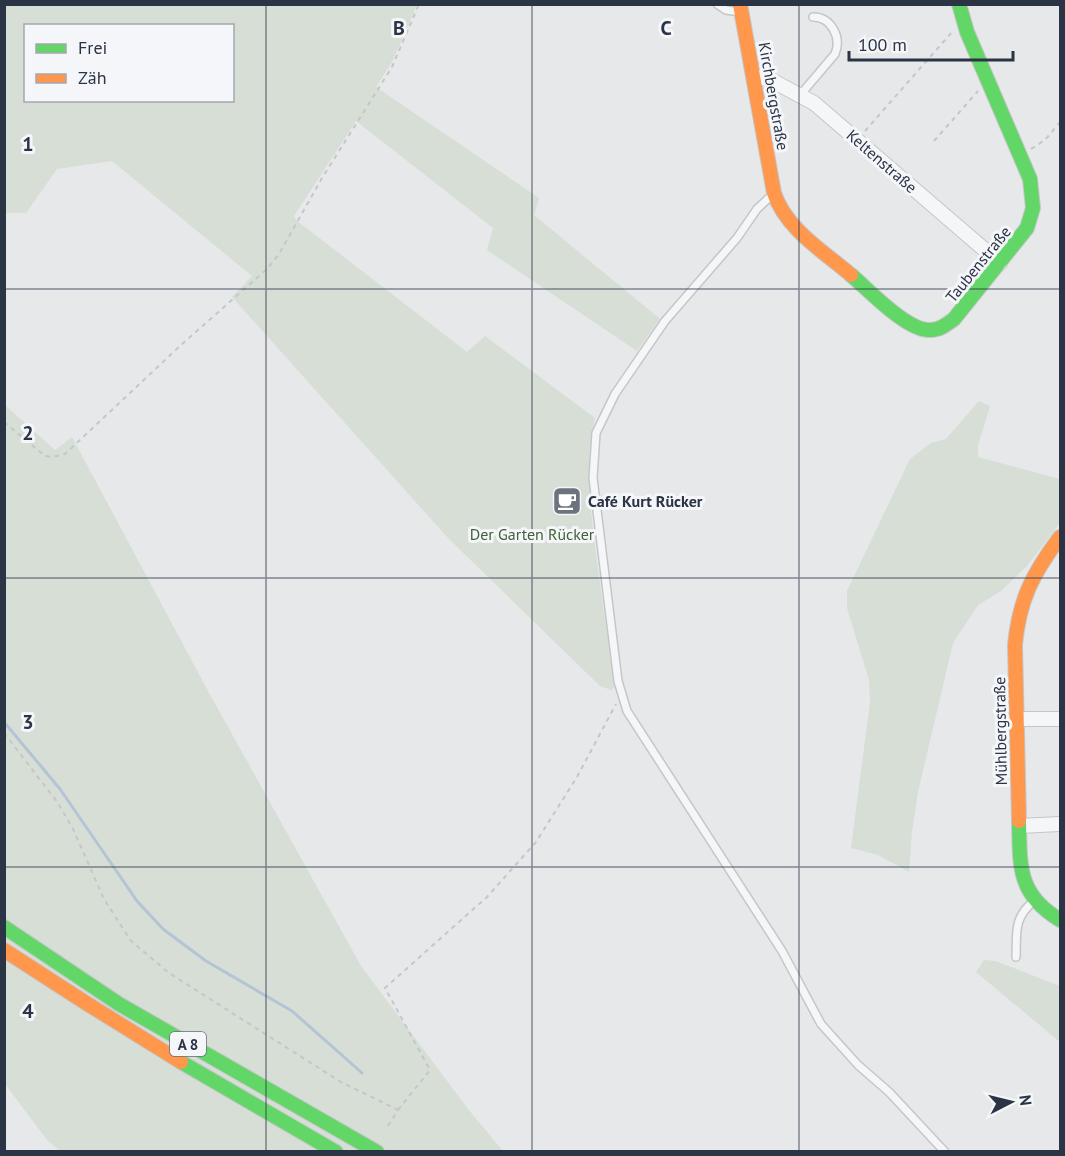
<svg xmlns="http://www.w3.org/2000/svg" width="1065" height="1156" font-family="'PT Sans',sans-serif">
<rect width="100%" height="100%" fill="#e6e8ea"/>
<path fill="#d6ded6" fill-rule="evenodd" d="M4 5H417L392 62 376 87 539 198 534 215 660 319 637 351 487 250 493 228 356 121 294 216 296 220 467 352 485 336 595 418C584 461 590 503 595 546 601 593 608 640 615 687L611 690 600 686 448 538 232 297 252 276 112 161 57 169 26 213H5ZM26 26H232V100H26Z
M979 401 990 406 978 445V457L1060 479V523L1027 566 1001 591 978 605 953 643 918 792 912 831 909 872 878 855 851 848 870 702 869 680 847 608V591L910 459 931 443 946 439Z
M5 405 55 450 72 437 208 691 361 966 468 1109 503 1151H60L47 1140 5 1084Z
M984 960 995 961 1060 986V1042L976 972Z"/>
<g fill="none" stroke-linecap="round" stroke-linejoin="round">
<path stroke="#b4c4d5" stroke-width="3" d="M4 722 60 789 137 901 163 929 206 961 292 1011 362 1073"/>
<g stroke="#c4c6c8" stroke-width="10">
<path id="lane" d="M717 4 726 10 740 12
M801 94 835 54C842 37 831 17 813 17
M772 195 757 209 737 238 665 321 615 394 596 433 593 478 618 681 627 711 782 951 821 1024 858 1065 889 1092 945 1152
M1016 957C1017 933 1013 918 1034 901"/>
</g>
<g stroke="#c4c6c8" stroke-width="16">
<path id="street" d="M754 76 771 80 814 103 1000 263
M1016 719H1060
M1019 826 1060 824"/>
</g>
<g stroke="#c4c6c8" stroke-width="16">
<path id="fast" d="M851 275C869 290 905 329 928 330 938 331 946 325 954 319L1027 228 1033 208 1030 179 967 32 959 4
M1019 821C1020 866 1017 894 1060 920
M4 927 119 1004 377 1152
M181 1062 336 1152"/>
</g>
<g stroke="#c4c6c8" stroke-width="16">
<path id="slow" d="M740 4 774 193C786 229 823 251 851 275
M1019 821 1015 645C1019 600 1033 573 1060 537
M4 950 86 1003 181 1062"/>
</g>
<path stroke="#c5c6ca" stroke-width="2" stroke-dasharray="4.5 4.5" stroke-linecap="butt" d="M865 131 952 32
M934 141 978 91
M1031 149 1045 140 1060 122
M4 422 45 456 53 457 65 454 181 345 267 269 279 254 322 178 392 67 419 4
M4 733 58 803 73 829 104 899 131 941 169 973 341 1082 398 1110 386 1129
M398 1110 430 1070 385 988 487 897 536 842 577 777 616 704"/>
<use href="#lane" stroke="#f5f6f7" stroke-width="7"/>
<use href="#street" stroke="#f5f6f7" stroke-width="14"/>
<use href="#fast" stroke="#63d668" stroke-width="14"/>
<use href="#slow" stroke="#ff974d" stroke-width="14"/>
</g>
<path fill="none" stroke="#2b3445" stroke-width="1.5" stroke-opacity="0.55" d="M266 4V1152M532 4V1152M799 4V1152M4 289H1060M4 578H1060M4 867H1060"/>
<defs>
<g id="cafe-square" transform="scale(1.5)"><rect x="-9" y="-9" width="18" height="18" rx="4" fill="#6c737f" stroke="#f4f6f9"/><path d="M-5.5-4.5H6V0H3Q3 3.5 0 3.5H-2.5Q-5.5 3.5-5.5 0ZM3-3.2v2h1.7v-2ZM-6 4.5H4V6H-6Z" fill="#fff"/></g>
</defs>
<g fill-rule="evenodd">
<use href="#cafe-square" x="567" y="501"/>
</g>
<g text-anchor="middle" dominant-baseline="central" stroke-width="6" stroke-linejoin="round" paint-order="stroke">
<rect fill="#f4f6f9" stroke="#676e7b" stroke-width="1.5" x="170" y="1032" width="36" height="24" rx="4.5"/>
<g font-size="15" font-weight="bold" fill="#2b3445">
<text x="188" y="1044">A 8</text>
</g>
<g font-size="16" fill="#2b3445" stroke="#f4f6f9">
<text transform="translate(774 96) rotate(80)">Kirchbergstraße</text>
<text transform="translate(882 161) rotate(41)">Keltenstraße</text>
<text transform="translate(978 264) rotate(-51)">Taubenstraße</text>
<text transform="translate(1000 731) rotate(-91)">Mühlbergstraße</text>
</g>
<g font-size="16" font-weight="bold" fill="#2b3445" stroke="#f4f6f9" text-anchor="start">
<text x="588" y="501">Café Kurt Rücker</text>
</g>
<g font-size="16" fill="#3f6138" stroke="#f4f6f9">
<text x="532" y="534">Der Garten Rücker</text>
</g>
</g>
<g font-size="20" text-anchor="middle" font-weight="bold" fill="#2b3445" stroke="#f4f6f9" stroke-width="6" stroke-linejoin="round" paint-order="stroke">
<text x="399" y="35">B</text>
<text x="666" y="35">C</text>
<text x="28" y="151">1</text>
<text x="28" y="440">2</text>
<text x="28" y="729">3</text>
<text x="28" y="1018">4</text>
</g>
<rect width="1065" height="1156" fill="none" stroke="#2b3445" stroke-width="12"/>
<rect x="24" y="24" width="210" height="78" fill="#f4f6f9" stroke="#a4a8b1" stroke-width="1.5"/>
<rect x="36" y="44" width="30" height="9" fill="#63d668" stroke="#a4a8b1" stroke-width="1.5"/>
<text x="78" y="54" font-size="18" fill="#2b3445">Frei</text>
<rect x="36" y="74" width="30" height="9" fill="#ff974d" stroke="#a4a8b1" stroke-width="1.5"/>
<text x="78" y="84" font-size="18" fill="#2b3445">Zäh</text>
<g transform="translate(1011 1102) rotate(83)" stroke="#f4f6f9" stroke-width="4.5" paint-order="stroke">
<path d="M0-4.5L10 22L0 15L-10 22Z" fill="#2b3445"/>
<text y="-9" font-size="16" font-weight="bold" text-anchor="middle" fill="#2b3445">N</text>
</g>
<path d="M849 51v9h164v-9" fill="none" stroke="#2b3445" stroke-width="3"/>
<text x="858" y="51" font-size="18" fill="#2b3445" stroke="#f4f6f9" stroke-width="4.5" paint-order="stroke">100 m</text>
</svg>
